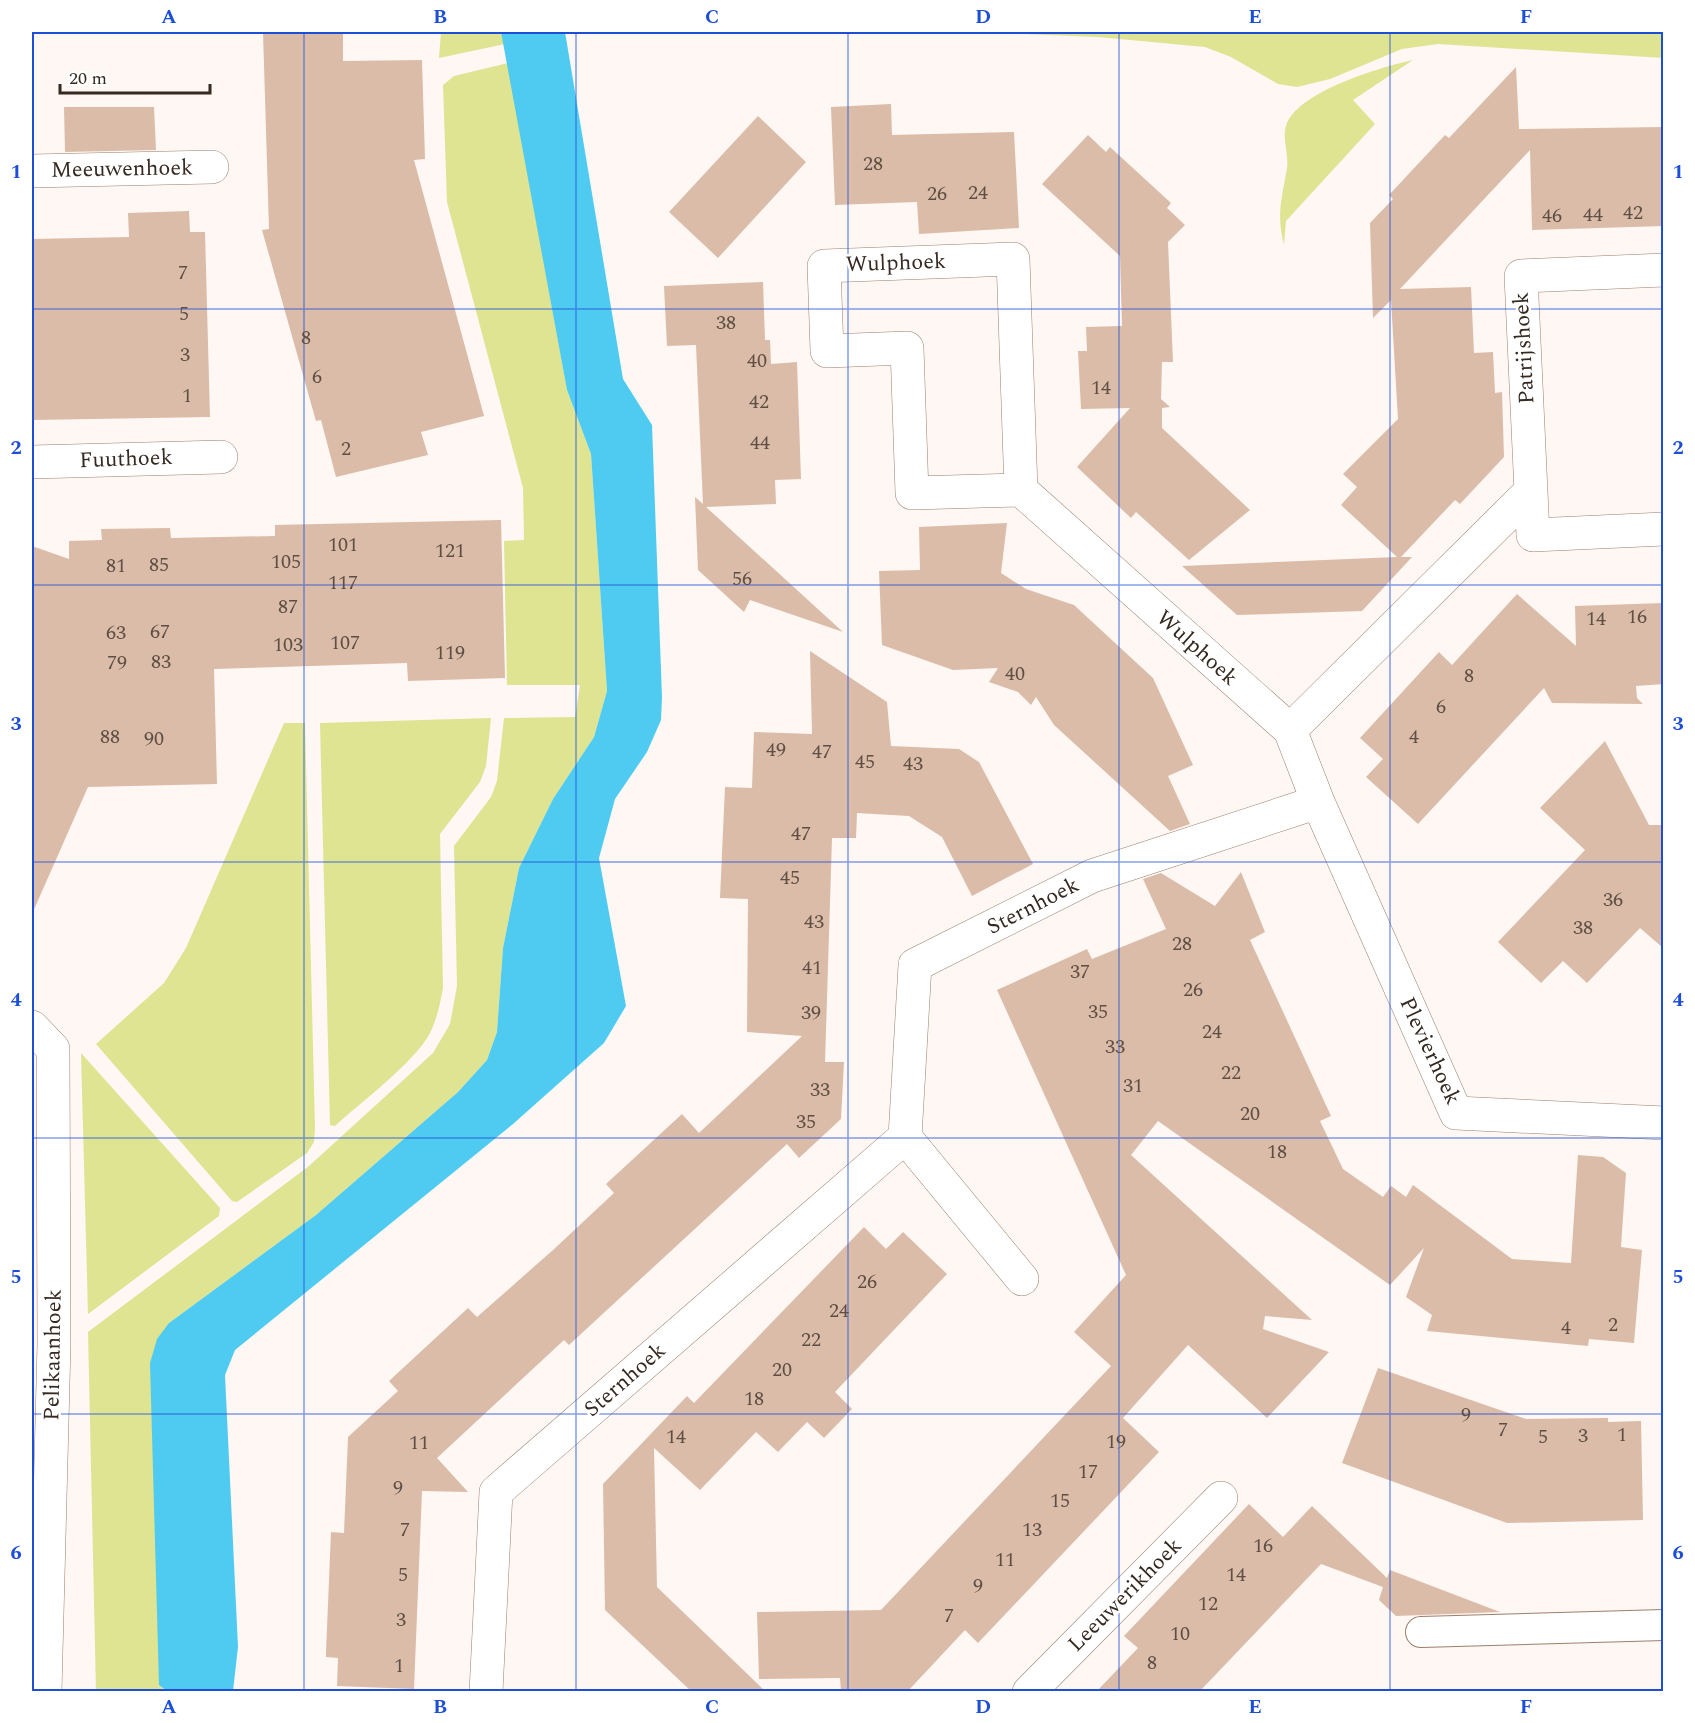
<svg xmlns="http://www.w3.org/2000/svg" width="1695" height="1723" font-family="Spectral,serif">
<rect width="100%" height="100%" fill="#fef7f3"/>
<path fill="#dee492" d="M441 32H501L505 44 439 58Z
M970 32H1663L1664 58 1438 44 1402 49 1330 79 1297 87 1278 84 1231 57 1205 47 1098 37Z
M1413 60 1353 100 1375 124 1286 221 1284 245C1276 214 1282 198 1287 168 1289 155 1282 139 1286 126 1296 92 1381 67 1413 60Z
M508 63 567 390 591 454 607 691 594 737 553 799 519 868 503 948 497 1032 487 1060 458 1092 316 1215 169 1323 159 1685 167 1691H96L88 1332 309 1166 433 1053 450 1024 457 986 454 846 491 797 497 781 504 718 575 717 580 685H507L504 541 524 540 523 488 447 202 443 85 454 76Z
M491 718 486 766 480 782 440 834 443 988C440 1004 437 1019 430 1033 414 1063 361 1102 335 1126L330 1125 320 723Z
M284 723H305L315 1129 314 1142 307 1153 237 1202 232 1201 96 1044 164 983 186 948Z
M81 1053 220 1208 219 1216 88 1314Z"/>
<path fill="#4fcbf2" d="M501 32H565L623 379 652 425 662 697 661 720 647 752 615 799 599 858 626 1006 604 1043 513 1124 235 1350 225 1375 238 1647 233 1691H167L159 1685 150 1363 157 1339 169 1323 316 1215 458 1092 487 1060 497 1032 503 948 519 868 553 799 594 737 607 691 591 454 567 390Z"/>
<path fill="#dbbca8" d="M263 32H343V61L422 60 425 159 414 160 484 416 421 432 428 455 336 477 321 420 316 421 262 230 269 229Z
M1516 67 1519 129 1664 127V226L1532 230 1530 150 1400 289 1471 287 1474 353 1493 352 1495 393 1502 392 1504 457 1460 504 1455 500 1401 557H1412L1362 611 1237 615 1182 566 1397 557 1341 505 1357 487 1343 474 1398 419 1391 300 1373 318 1370 223 1393 199 1389 195 1445 135 1449 138Z
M891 104 892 135 1014 132 1019 228 919 234 917 202 835 205 831 107Z
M64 107H154L156 150 65 152Z
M758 116 806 162 718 258 669 212Z
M1088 135 1106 152 1110 147 1171 203 1167 208 1185 225 1168 242 1173 362H1162L1161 399 1170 407 1162 408V428L1250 510 1189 560 1136 512 1131 518 1077 467 1130 408 1081 409 1078 351H1087L1086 327 1122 326 1120 256 1042 184Z
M189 211 190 232H205L210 417 32 420V239L129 237 128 213Z
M763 282 765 340H770L771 364 797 362 801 479 775 480 776 504 706 507 843 632 750 600 744 612 698 570 695 497 703 504 696 345 667 346 664 286Z
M501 520 505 678 408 681 407 663 214 669 217 784 88 787 32 914V546L69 559V541L102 540 101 529 170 528 171 538 275 536V525Z
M1007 523 1001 573 1026 589 1074 605 1153 678 1193 765 1168 776 1190 824 1170 831 1054 725 1036 697 1031 705 1018 692 989 682 998 668 953 670 882 645 879 571 920 570 919 527Z
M1517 594 1576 646 1575 606 1664 603V684L1636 686 1637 698 1643 704 1552 703 1544 688 1418 824 1366 777 1383 759 1360 738 1439 652 1452 665Z
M810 651 887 702 891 746 959 749 979 762 1033 864 972 896 942 837 909 816 857 813 856 838H832L825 1062H844L841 1119 799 1158 787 1144 569 1345 564 1340 437 1458 468 1492 422 1491 414 1689 337 1686 338 1658 326 1657V1652L331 1532 344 1533 348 1437 398 1391 389 1381 468 1308 477 1317 553 1250 614 1193 606 1184 682 1114 699 1133 802 1036 747 1032 748 899 720 898 725 787 752 788 754 732 812 734Z
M1605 741 1649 825H1664V893H1661L1662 947 1640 928 1587 983 1563 961 1541 983 1498 942 1585 850 1540 808Z
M1241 872 1265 932 1250 940 1331 1116 1320 1121 1343 1169 1383 1197 1391 1186 1406 1197 1413 1185 1512 1259 1571 1263 1578 1155 1603 1157 1626 1173 1621 1247 1642 1250 1634 1343 1589 1339 1588 1346 1427 1331 1432 1315 1406 1297 1424 1248 1390 1285 1158 1121 1131 1155 1312 1320 1265 1316 1263 1329 1329 1352 1267 1418 1188 1345 1123 1418 1159 1452 978 1643 965 1630 907 1692H841L840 1678 759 1679 757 1612 881 1610 1111 1366 1074 1332 1126 1275 997 990 1087 949 1092 959 1166 929 1143 879 1161 873 1215 906Z
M864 1227 886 1249 903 1232 947 1274 835 1392 852 1409 824 1438 807 1422 778 1452 756 1432 700 1490 654 1448 657 1587 766 1692H692L605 1610 603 1484 687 1396 694 1403Z
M1378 1368 1526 1419 1608 1418V1422L1641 1421 1643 1520 1507 1523 1342 1463Z
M1249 1504 1283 1537 1312 1506 1387 1578 1390 1570 1500 1612 1396 1616 1379 1600 1383 1587 1321 1564 1199 1692H1096L1138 1648 1124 1636Z"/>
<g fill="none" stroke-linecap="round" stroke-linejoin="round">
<g stroke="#9c7f6c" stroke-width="32">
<path id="service" d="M1421 1632 1664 1625"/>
</g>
<g stroke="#9c7f6c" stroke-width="34">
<path id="minor" d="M32 171 212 167
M1664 270 1521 276 1533 535 1664 529
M32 462 221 457
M1021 490 1013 259 824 266 827 351 907 348 912 493 1021 490 1290 730 1318 802 1456 1113 1664 1123
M1290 730 1531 491
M32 1027 53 1049 54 1344 45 1692
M905 1137 1022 1279
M486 1692 496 1492 905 1137 915 965 1092 876 1318 802
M1029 1692 1221 1498"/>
</g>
<use href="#service" stroke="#fff" stroke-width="30"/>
<use href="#minor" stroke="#fff" stroke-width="33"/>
</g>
<path fill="none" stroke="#1d4ed8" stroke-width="1.5" stroke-opacity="0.55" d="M304 32V1692M576 32V1692M848 32V1692M1119 32V1692M1390 32V1692M32 309H1664M32 585H1664M32 862H1664M32 1138H1664M32 1414H1664"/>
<g text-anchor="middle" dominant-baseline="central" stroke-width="5" stroke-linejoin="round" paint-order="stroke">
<g font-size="20" fill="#5e4e43">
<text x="873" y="164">28</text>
<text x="978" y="193">24</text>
<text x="937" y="194">26</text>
<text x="1633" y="213">42</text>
<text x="1593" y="215">44</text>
<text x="1552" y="216">46</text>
<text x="183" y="273">7</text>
<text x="184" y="314">5</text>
<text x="726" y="323">38</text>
<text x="306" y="338">8</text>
<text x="185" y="355">3</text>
<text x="757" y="361">40</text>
<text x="317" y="377">6</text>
<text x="1101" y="388">14</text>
<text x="187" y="396">1</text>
<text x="759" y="402">42</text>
<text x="760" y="443">44</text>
<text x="346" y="449">2</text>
<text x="343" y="545">101</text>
<text x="450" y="551">121</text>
<text x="286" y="562">105</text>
<text x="159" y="565">85</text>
<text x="116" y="566">81</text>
<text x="742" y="579">56</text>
<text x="343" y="583">117</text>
<text x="288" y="607">87</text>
<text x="1637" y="617">16</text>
<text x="1596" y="619">14</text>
<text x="160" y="632">67</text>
<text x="116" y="633">63</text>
<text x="345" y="643">107</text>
<text x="288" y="645">103</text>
<text x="450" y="653">119</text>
<text x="161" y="662">83</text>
<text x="117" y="663">79</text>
<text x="1015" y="674">40</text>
<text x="1469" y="676">8</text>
<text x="1441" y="707">6</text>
<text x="110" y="737">88</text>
<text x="1414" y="737">4</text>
<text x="154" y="739">90</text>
<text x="776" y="750">49</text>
<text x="822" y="752">47</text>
<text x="865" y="762">45</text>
<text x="913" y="764">43</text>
<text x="801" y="834">47</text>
<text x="790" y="878">45</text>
<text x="1613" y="900">36</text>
<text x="814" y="922">43</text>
<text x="1583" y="928">38</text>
<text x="1182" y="944">28</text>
<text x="812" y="968">41</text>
<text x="1080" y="972">37</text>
<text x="1193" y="990">26</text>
<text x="1098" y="1012">35</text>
<text x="811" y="1013">39</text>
<text x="1212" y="1032">24</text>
<text x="1115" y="1047">33</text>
<text x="1231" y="1073">22</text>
<text x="1133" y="1086">31</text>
<text x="820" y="1090">33</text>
<text x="1250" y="1114">20</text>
<text x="806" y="1122">35</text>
<text x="1277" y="1152">18</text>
<text x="867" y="1282">26</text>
<text x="839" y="1311">24</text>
<text x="1613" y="1325">2</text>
<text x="1566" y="1328">4</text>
<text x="811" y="1340">22</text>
<text x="782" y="1370">20</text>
<text x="754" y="1399">18</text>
<text x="1466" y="1415">9</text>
<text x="1503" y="1430">7</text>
<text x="1622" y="1435">1</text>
<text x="1583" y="1436">3</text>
<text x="676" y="1437">14</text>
<text x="1543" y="1437">5</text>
<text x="1116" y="1442">19</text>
<text x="419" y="1443">11</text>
<text x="1088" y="1472">17</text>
<text x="398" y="1488">9</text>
<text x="1060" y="1501">15</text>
<text x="405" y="1530">7</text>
<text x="1032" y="1530">13</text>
<text x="1263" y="1546">16</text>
<text x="1005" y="1560">11</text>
<text x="403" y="1575">5</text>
<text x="1236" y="1575">14</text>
<text x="978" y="1586">9</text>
<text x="1208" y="1604">12</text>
<text x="949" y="1616">7</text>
<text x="401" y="1620">3</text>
<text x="1180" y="1634">10</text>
<text x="1152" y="1663">8</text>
<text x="399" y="1666">1</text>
</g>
<g font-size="22" fill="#352921" stroke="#fff">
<text transform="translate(122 169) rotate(-1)">Meeuwenhoek</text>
<text transform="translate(896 263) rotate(-2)">Wulphoek</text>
<text transform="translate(1524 348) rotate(-93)">Patrijshoek</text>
<text transform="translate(126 459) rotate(-2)">Fuuthoek</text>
<text transform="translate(1197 648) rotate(42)">Wulphoek</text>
<text transform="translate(1033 906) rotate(-27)">Sternhoek</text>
<text transform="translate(1430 1051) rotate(65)">Plevierhoek</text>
<text transform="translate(53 1355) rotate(-89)">Pelikaanhoek</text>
<text transform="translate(625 1380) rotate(-41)">Sternhoek</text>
<text transform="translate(1125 1595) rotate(-45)">Leeuwerikhoek</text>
</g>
</g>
<rect width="1695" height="1723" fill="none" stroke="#ffffff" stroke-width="66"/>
<path d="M60 84v9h150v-9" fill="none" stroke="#352921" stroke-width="3"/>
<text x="69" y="84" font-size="18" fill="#352921" stroke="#ffffff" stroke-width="4.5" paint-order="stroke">20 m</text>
<rect x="33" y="33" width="1629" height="1657" fill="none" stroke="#1d4ed8" stroke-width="2"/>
<g font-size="20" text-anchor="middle" font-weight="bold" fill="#1d4ed8">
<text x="169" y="23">A</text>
<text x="440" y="23">B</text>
<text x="712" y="23">C</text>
<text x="983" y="23">D</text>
<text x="1255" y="23">E</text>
<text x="1526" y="23">F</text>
<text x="16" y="178">1</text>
<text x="1678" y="178">1</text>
<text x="16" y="454">2</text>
<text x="1678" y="454">2</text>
<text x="16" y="730">3</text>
<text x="1678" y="730">3</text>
<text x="16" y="1006">4</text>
<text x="1678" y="1006">4</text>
<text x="16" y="1283">5</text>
<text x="1678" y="1283">5</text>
<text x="16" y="1559">6</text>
<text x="1678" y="1559">6</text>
<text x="169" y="1713">A</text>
<text x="440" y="1713">B</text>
<text x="712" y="1713">C</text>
<text x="983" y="1713">D</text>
<text x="1255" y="1713">E</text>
<text x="1526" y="1713">F</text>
</g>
</svg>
